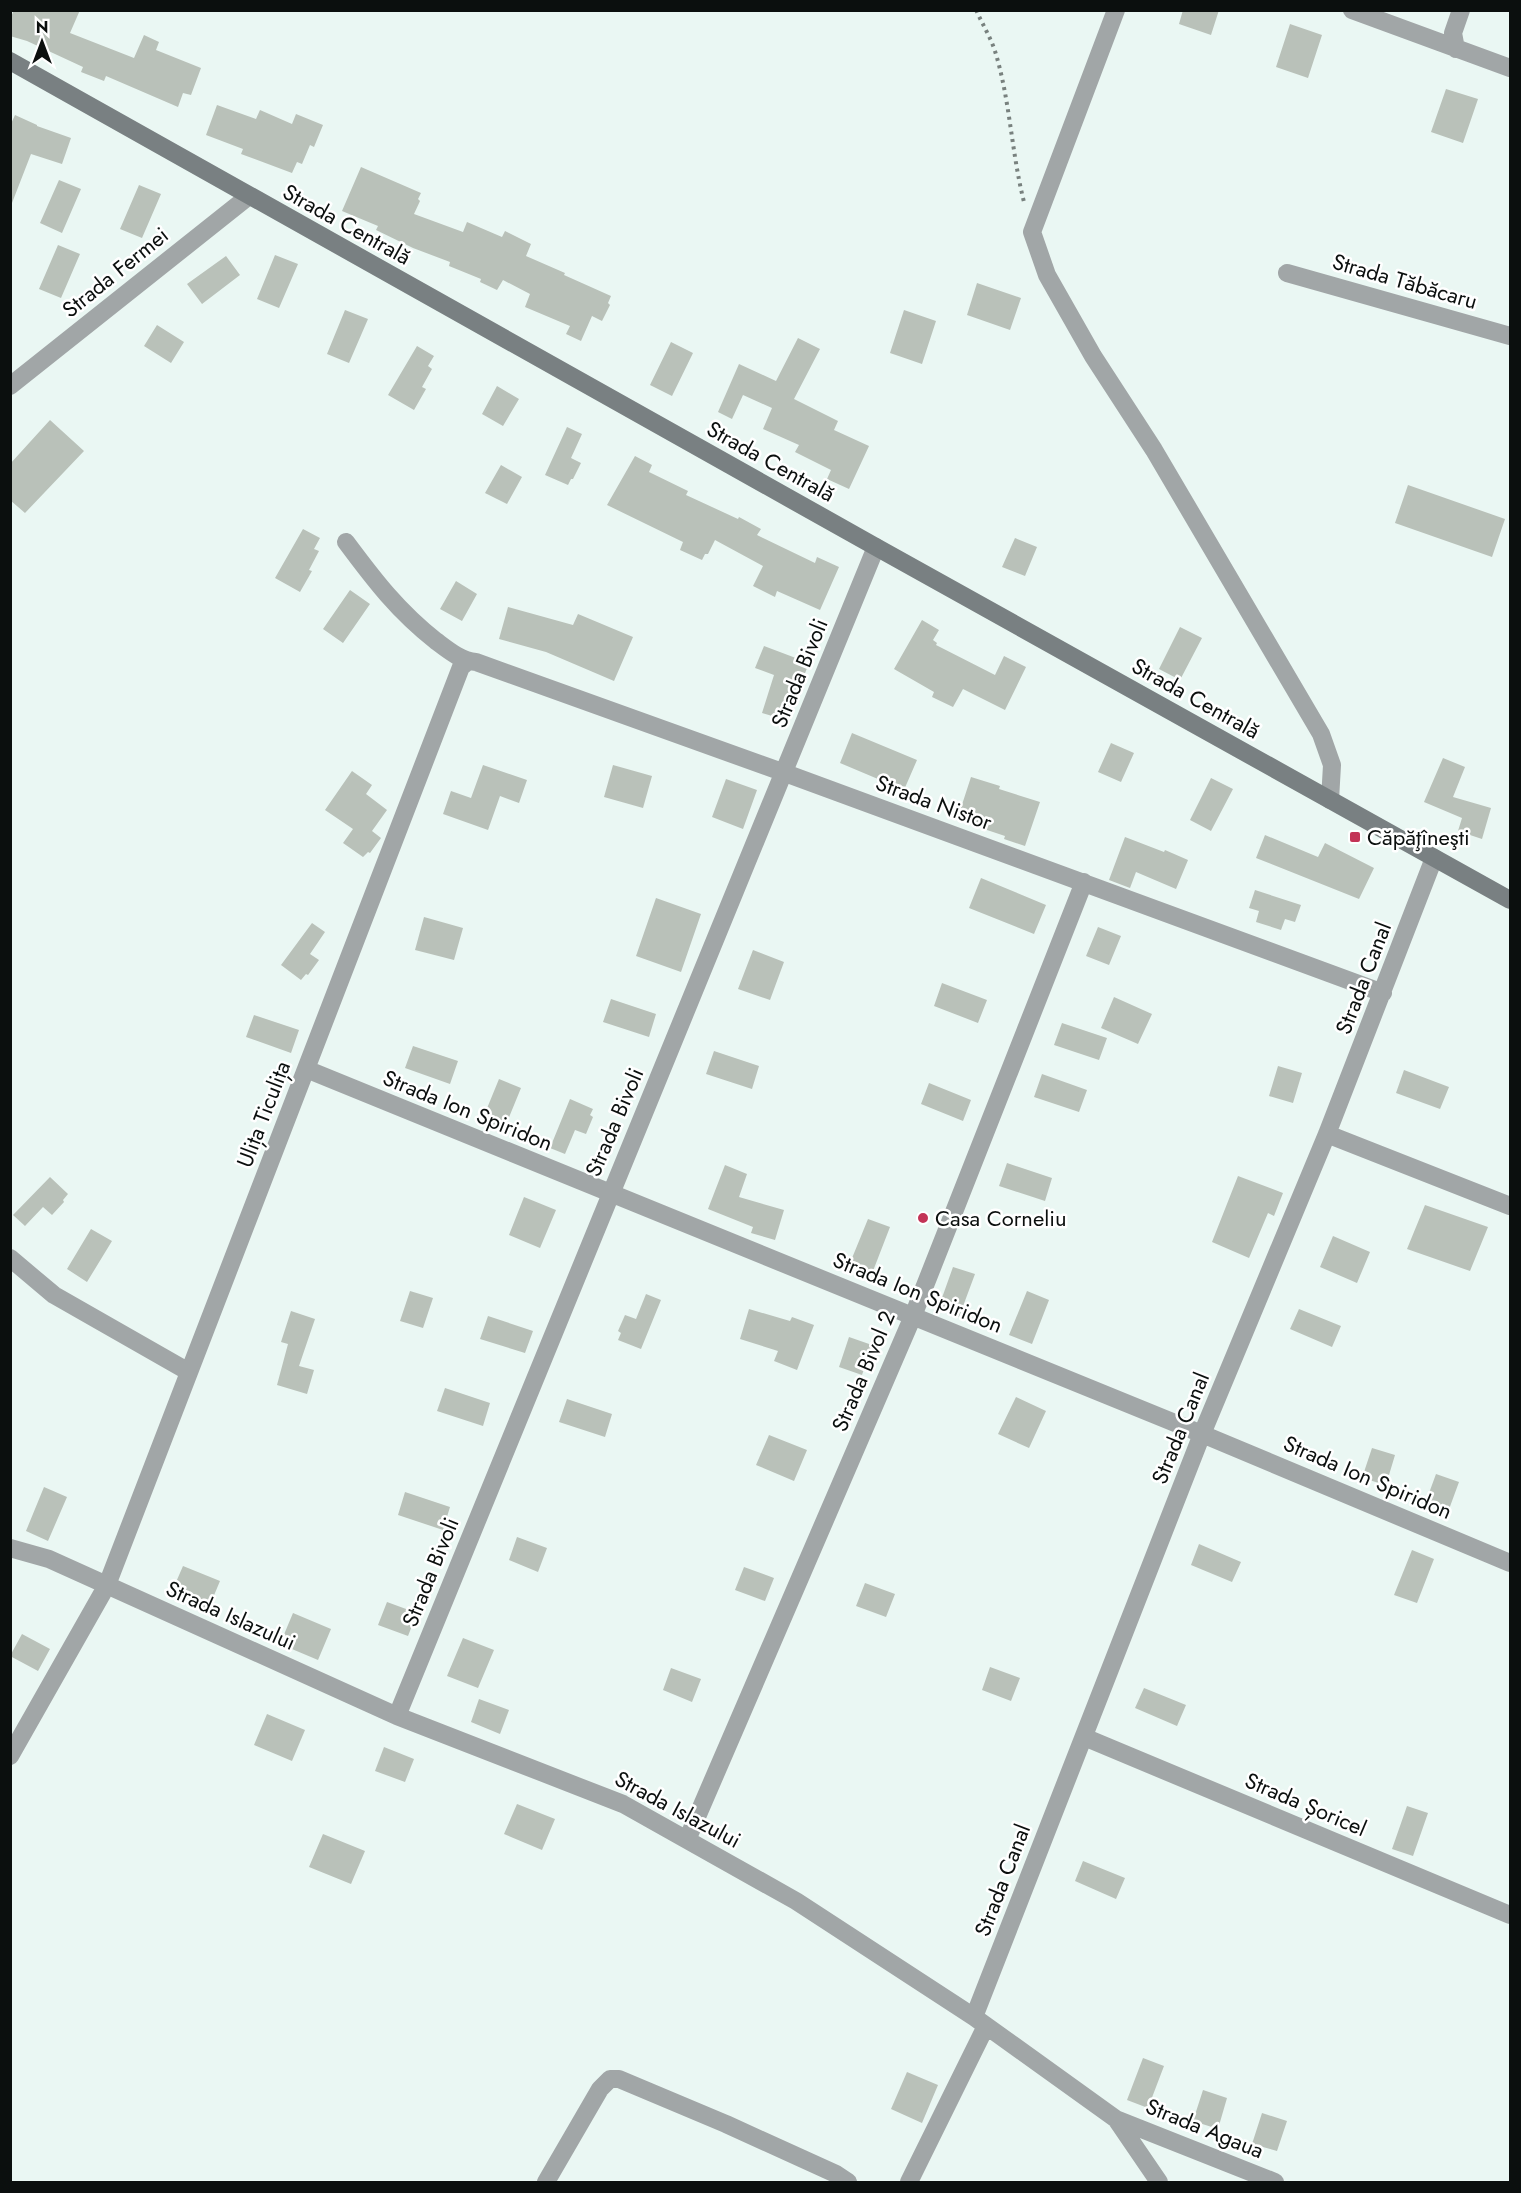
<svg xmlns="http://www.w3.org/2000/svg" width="1521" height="2193" font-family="Jost,sans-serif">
<rect width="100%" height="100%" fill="#eaf7f3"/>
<path fill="#b9c1b9" d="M14 10H80L70 33 134 58 144 35 159 42 156 50 201 68 191 95 183 93 178 107 106 76 104 81 81 72 83 67 27 41 10 36V19Z
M1183 10H1219L1211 35 1179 24Z
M1290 24 1322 35 1308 78 1276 67Z
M1446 89 1478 99 1463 143 1431 132Z
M217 105 256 119 260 110 292 124 296 114 323 125 314 147 310 145 302 164 297 162 292 173 241 154 243 149 206 135Z
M15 115 37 125V126L71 138 62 164 31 154 12 203 10 126Z
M361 167 421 193 418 199 420 201 414 214 463 232 467 222 502 237 505 231 531 244 526 256 565 273 564 275 611 296 608 303 610 305 602 321 592 316 581 341 566 334 570 326 525 307 530 294 503 280 497 290 480 282 481 279 449 266 450 262 413 248 376 230 378 226 342 211Z
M59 180 81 189 62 233 40 223Z
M139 185 161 194 142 238 120 229Z
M58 245 80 254 61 298 39 289Z
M275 255 298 264 279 308 257 299Z
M226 256 240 275 202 304 187 284Z
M977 283 1021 298 1010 330 967 315Z
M345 310 368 319 349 363 327 354Z
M904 310 936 321 922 364 890 353Z
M157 325 184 342 171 363 144 346Z
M798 338 820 349 794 399 838 421 834 430 869 446 849 489 827 479 831 470 795 452 799 445 763 429 772 408 743 395 732 419 718 412 739 364 776 381Z
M671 342 693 353 672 396 650 385Z
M417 346 434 356 428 366 432 369 422 387 426 389 414 410 388 395Z
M497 386 519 399 503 426 482 414Z
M50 420 84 451 25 513 10 500V464Z
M567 427 582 434 571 458 581 463 573 479H571L568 485 545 475Z
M635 456 652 465 649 472 688 491 686 495 738 519 739 517 761 529 757 535 815 563 817 557 839 567 820 610 777 591 775 597 753 586 763 566 715 540 708 554H705L702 560 680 550 683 542 607 505Z
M501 465 522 477 507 504 485 493Z
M1408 485 1505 519 1492 557 1395 523Z
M303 529 320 538 314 549 319 551 309 570 312 571 300 592 275 578Z
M1015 538 1037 547 1025 576 1002 567Z
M456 581 477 594 462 621 440 609Z
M350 590 370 604 343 643 323 629Z
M508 607 573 625 578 614 633 637 614 681 546 652 499 639Z
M922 620 939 630 933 640 937 643 936 645 995 675 1004 656 1026 667 1005 710 963 689 953 707 932 697 934 692 894 669Z
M1180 627 1202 638 1180 680 1159 669Z
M764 646 809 663 800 686 797 684 786 720 762 713 774 675 755 668Z
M852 733 917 760 904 790 840 763Z
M1111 743 1134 753 1121 782 1098 772Z
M1443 758 1465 767 1453 797 1491 808 1482 839 1458 831 1462 818 1424 802Z
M483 765 527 780 519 803 500 796 488 830 443 814 451 791 471 798Z
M613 765 652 776 643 808 604 797Z
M352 771 372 785 366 794 387 810 372 831 381 838 370 853 368 852 363 857 343 843 353 829 325 810Z
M971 777 1000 786 999 789 1040 802 1025 846 1004 839 1005 836 957 820Z
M1211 778 1233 789 1211 831 1190 820Z
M726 779 757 790 743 829 712 817Z
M1265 835 1318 857 1325 843 1374 868 1359 899 1256 858Z
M1125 837 1164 852 1165 850 1188 860 1176 889 1136 872 1130 888 1109 880Z
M981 878 1046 905 1034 934 969 908Z
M1255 890 1301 905 1295 922 1285 919 1281 930 1256 922 1259 911 1249 908Z
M656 898 701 914 681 972 636 956Z
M424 917 463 928 454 960 415 950Z
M312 923 325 932 310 954 319 960 308 975 306 974 301 980 281 965Z
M1098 927 1121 936 1109 965 1086 956Z
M753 950 784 962 770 1000 738 989Z
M942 983 987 1000 978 1023 934 1006Z
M1114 997 1152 1014 1138 1044 1101 1028Z
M611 999 656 1014 649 1037 603 1022Z
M254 1015 299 1030 291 1053 246 1037Z
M1062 1023 1107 1038 1099 1060 1054 1045Z
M413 1046 458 1061 450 1084 405 1068Z
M714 1051 759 1066 752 1089 706 1074Z
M1278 1066 1302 1073 1293 1103 1269 1096Z
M1404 1070 1449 1087 1440 1109 1396 1093Z
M1042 1074 1087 1090 1079 1112 1034 1097Z
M499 1079 521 1088 503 1132 481 1123Z
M929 1083 971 1100 963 1121 921 1104Z
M570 1099 593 1109 590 1115 593 1117 586 1134 575 1130 565 1154 550 1148Z
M1007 1163 1052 1178 1045 1201 999 1186Z
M725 1165 747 1174 739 1197 784 1210 775 1240 751 1233 753 1227 708 1209Z
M1238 1176 1283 1193 1274 1216 1268 1213 1249 1258 1212 1242Z
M50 1177 68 1194 63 1200 64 1202 52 1215 43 1207 25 1226 13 1215Z
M524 1197 556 1210 540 1248 509 1235Z
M1425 1205 1488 1227 1470 1271 1407 1249Z
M868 1219 890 1227 873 1271 850 1263Z
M91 1229 112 1241 87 1282 67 1269Z
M1333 1236 1370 1252 1357 1283 1320 1267Z
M953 1267 975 1274 959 1317 938 1309Z
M410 1291 433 1298 423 1328 400 1321Z
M1027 1291 1049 1300 1032 1344 1009 1335Z
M646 1294 661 1300 641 1349 618 1340 621 1333 618 1331 625 1315 636 1319Z
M749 1309 790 1321 792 1317 814 1325 797 1370 774 1361 778 1351 740 1339Z
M1299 1309 1341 1326 1332 1347 1290 1329Z
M291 1311 315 1319 299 1366 314 1370 307 1394 277 1385 288 1344 281 1342Z
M488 1316 533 1331 525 1353 480 1339Z
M849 1337 872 1345 862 1375 839 1367Z
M445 1388 490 1403 483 1426 437 1411Z
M1016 1397 1046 1411 1029 1448 998 1434Z
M567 1399 612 1414 605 1437 559 1422Z
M769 1435 807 1450 794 1481 756 1465Z
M1372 1448 1395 1455 1386 1485 1362 1478Z
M1436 1474 1459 1482 1448 1512 1425 1504Z
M44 1487 67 1497 48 1541 26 1531Z
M405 1492 450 1507 443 1530 398 1515Z
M517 1537 547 1548 538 1572 509 1560Z
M1199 1544 1241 1562 1232 1582 1191 1565Z
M1412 1550 1434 1559 1417 1603 1394 1595Z
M183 1566 220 1581 207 1612 170 1596Z
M744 1567 774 1578 765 1601 735 1590Z
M865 1583 895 1594 886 1617 856 1606Z
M387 1602 417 1613 408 1636 378 1625Z
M293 1613 331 1629 318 1660 280 1644Z
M22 1634 50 1649 38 1671 10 1656Z
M463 1638 494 1650 478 1688 447 1676Z
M990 1667 1020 1678 1011 1701 982 1690Z
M671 1668 701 1679 692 1702 663 1690Z
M1144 1688 1186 1705 1177 1726 1135 1708Z
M479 1699 509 1710 500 1734 471 1722Z
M267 1714 305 1730 292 1761 254 1745Z
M384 1747 414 1759 405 1782 375 1771Z
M517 1804 555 1819 542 1850 504 1834Z
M1407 1806 1428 1813 1413 1856 1392 1849Z
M323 1834 365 1851 351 1884 309 1867Z
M1083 1861 1125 1878 1116 1899 1075 1881Z
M1143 2058 1164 2066 1148 2108 1127 2100Z
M907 2072 938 2085 922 2123 891 2109Z
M1203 2090 1227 2098 1218 2129 1193 2121Z
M1262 2113 1287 2121 1277 2151 1252 2144Z"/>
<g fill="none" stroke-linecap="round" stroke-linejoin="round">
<path stroke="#78817e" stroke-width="4" stroke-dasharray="3 4.5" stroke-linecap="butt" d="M976 10C982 23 989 35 994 48 1010 97 1011 151 1024 202"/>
<path stroke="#a1a6a7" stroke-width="18" d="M1116 10 1032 232 1047 275 1093 356 1154 450 1321 734 1332 765 1330 800
M1352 10 1510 68
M1456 49 1453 33 1461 10
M1287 273 1510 336
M10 386 249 196
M346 542C375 581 398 611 436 641 448 650 461 661 476 662L785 773 1383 993
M306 1069 1202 1434 1510 1563
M1327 1134 1510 1206
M10 1258 54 1295 189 1372
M10 1548 49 1559 397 1716 623 1804 796 1901 974 2017 1116 2119 1159 2182
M397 1716 876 547
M1084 1737 1510 1915
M10 1756 107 1585 461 667 467 662
M687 1840 913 1316 1084 882
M974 2017 1202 1434 1327 1134 1434 858
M1116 2119 1275 2182
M546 2182 600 2089 610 2079H619L726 2124 836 2174 848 2182
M909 2182 986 2026"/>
<path stroke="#798082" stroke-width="18" d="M10 61 876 547 1510 900"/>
</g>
<g fill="#c33356" stroke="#fff" stroke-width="2">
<rect x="1349" y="831" width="12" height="12" rx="3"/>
<circle cx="923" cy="1218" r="6"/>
</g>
<g text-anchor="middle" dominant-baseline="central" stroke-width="5" stroke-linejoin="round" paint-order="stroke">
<g font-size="22" fill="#0b0f0e" stroke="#fff">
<text transform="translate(347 224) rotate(29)">Strada Centrală</text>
<text transform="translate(115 272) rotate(-39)">Strada Fermei</text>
<text transform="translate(1405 281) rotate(16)">Strada Tăbăcaru</text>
<text transform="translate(771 461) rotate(29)">Strada Centrală</text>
<text transform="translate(799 673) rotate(-68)">Strada Bivoli</text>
<text transform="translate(1196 698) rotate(29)">Strada Centrală</text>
<text transform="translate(934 802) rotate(20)">Strada Nistor</text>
<text transform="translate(1363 978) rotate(-69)">Strada Canal</text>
<text transform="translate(468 1110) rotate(22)">Strada Ion Spiridon</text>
<text transform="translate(263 1114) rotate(-69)">Ulița Ticulița</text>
<text transform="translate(614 1122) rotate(-67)">Strada Bivoli</text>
<text transform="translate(918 1292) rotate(22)">Strada Ion Spiridon</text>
<text transform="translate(863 1371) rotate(-67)">Strada Bivol 2</text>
<text transform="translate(1180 1428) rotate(-68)">Strada Canal</text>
<text transform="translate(1368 1477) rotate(23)">Strada Ion Spiridon</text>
<text transform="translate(430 1572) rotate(-68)">Strada Bivoli</text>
<text transform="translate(231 1615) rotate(24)">Strada Islazului</text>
<text transform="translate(1306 1804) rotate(23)">Strada Șoricel</text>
<text transform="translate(678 1809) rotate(28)">Strada Islazului</text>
<text transform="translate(1002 1880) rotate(-69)">Strada Canal</text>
<text transform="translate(1205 2128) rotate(22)">Strada Agaua</text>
</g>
<g font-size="22" fill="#0b0f0e" stroke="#fff" text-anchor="start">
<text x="1367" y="837">Căpăţîneşti</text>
<text x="935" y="1218">Casa Corneliu</text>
</g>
</g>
<rect width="1521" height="2193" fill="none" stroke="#0b0f0e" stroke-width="24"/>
<g transform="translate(42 42)" stroke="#ffffff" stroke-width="4.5" paint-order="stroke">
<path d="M0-4.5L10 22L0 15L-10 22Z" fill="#0b0f0e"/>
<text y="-9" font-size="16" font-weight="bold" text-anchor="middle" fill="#0b0f0e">N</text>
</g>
</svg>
